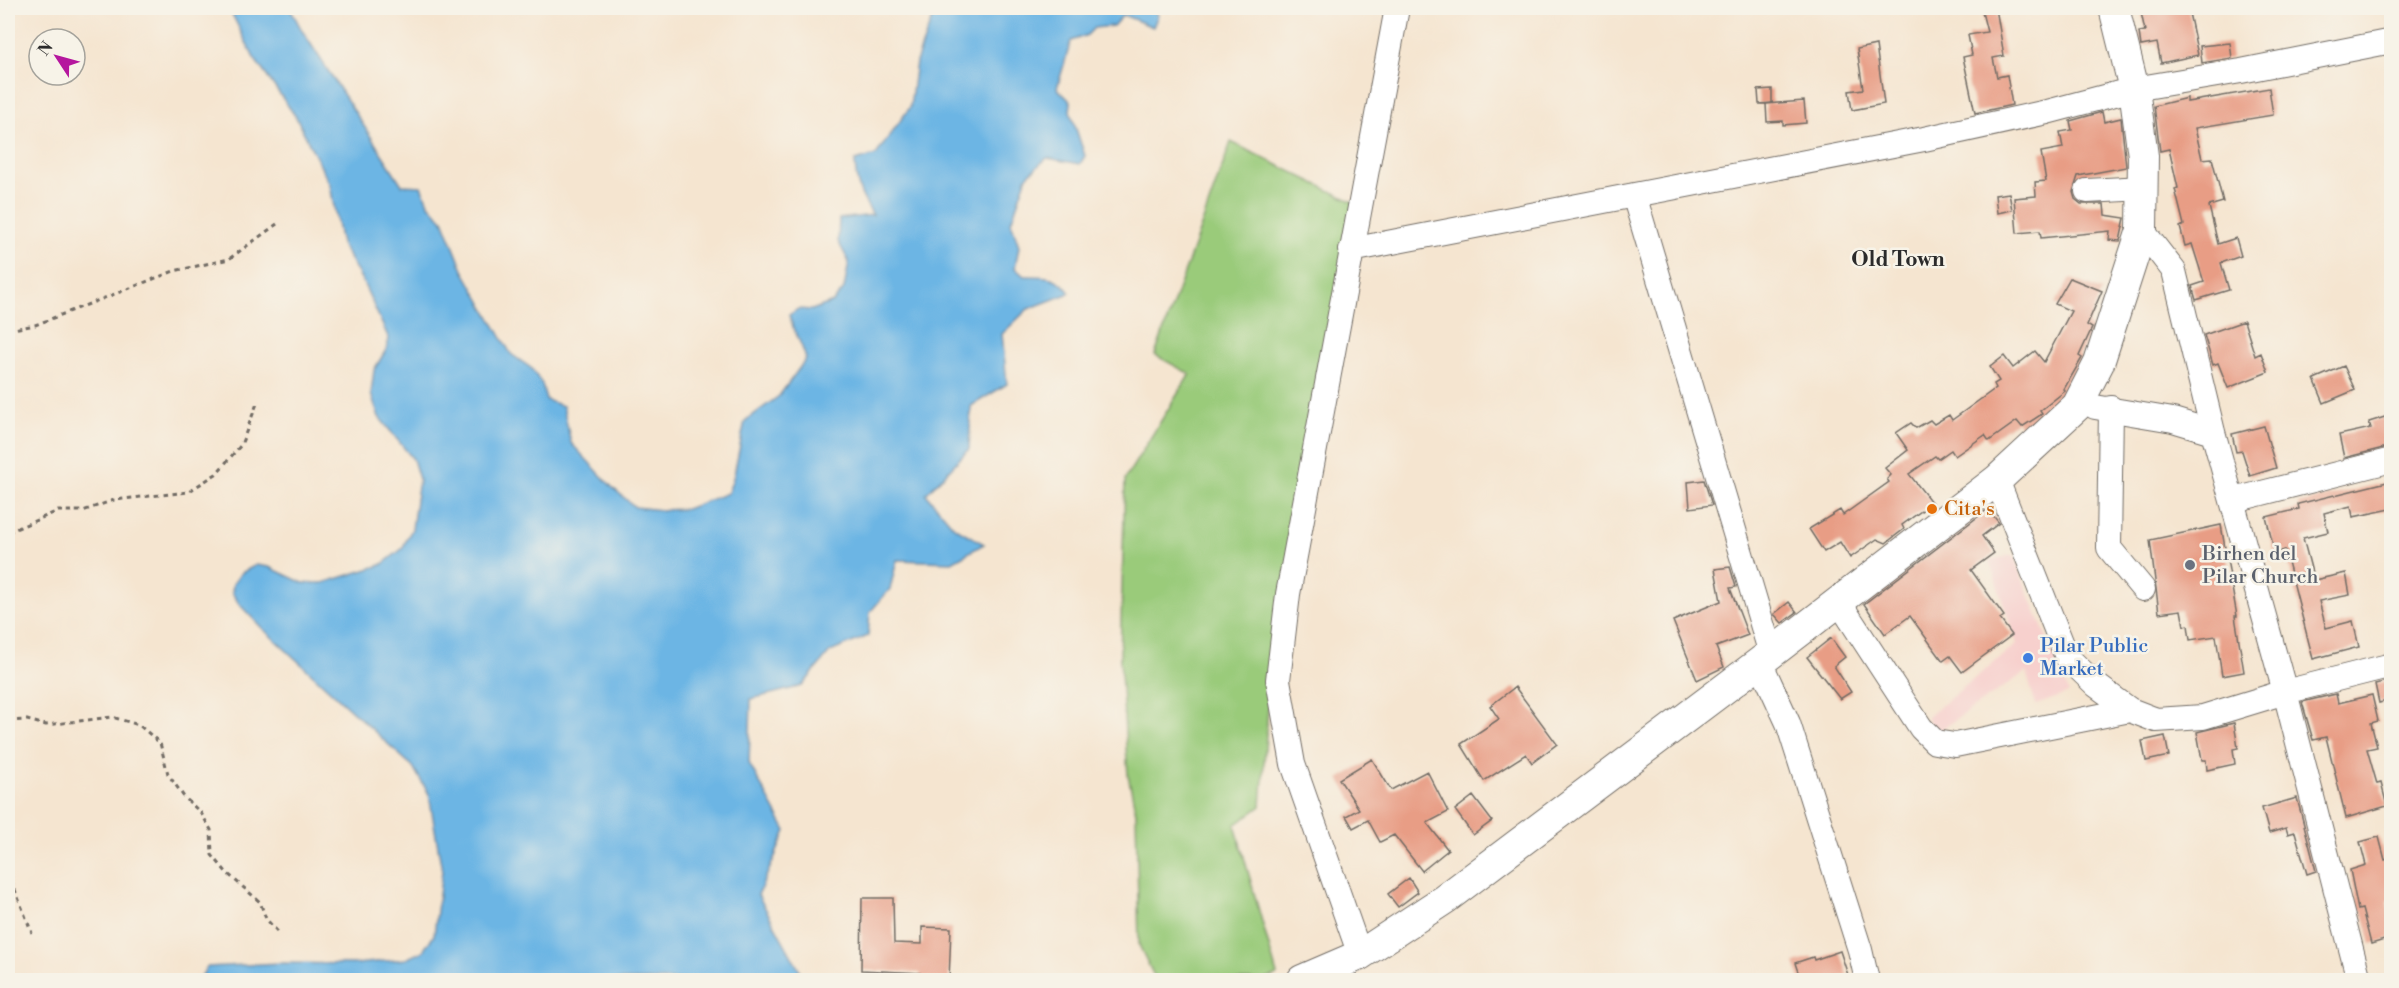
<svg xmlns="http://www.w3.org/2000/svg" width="2399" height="988" font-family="'Libre Bodoni',serif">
<rect width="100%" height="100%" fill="#f7f3e8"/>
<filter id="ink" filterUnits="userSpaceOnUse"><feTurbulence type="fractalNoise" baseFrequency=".0167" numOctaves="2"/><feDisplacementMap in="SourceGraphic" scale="12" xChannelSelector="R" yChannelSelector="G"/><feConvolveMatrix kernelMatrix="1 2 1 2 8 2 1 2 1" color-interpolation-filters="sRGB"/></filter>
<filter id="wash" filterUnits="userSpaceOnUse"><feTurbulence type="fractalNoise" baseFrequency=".008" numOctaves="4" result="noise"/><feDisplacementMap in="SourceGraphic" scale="24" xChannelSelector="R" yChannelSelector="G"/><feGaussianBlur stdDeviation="1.35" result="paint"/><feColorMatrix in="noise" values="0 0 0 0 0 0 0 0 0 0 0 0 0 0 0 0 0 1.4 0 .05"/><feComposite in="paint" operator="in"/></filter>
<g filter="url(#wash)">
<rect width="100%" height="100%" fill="#f5e5d0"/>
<path fill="#f7d0cd" d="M2013 555 2069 693 2036 705 2026 672 1934 734 1927 717 2017 644 1989 560Z"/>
<path fill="#9acb7a" stroke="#627b52" stroke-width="1.5" d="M1231 142 1357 204 1271 666 1261 806 1235 825 1277 975 1265 980H1156L1139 945 1136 813 1128 775 1120 659 1125 479 1190 374 1155 355Z"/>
<path fill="#6cb5e4" stroke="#4c7088" stroke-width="1.5" d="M229 8H290L303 32 402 185 421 186 428 203 443 220 463 270 511 354 531 368 542 384 546 400 563 406 571 443 613 488 635 507 661 510 686 509 728 493 734 475 745 421 779 396 806 359C802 343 793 331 789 315L798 309 812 310 833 302 844 289 849 262 838 241 839 219 873 215C860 195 856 185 855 161L876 155 910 107 916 62 936 8H1153L1158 15 1153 27 1123 15 1113 26 1094 28 1087 35 1071 41 1057 88 1071 102 1070 111 1085 156 1080 164 1047 158 1027 176 1011 222 1019 246 1015 268 1024 276C1045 276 1058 275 1070 293L1028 309 1002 334 1007 384 971 406 969 449 926 494 954 527 984 544 952 562 897 560 890 589 870 612 868 636 830 652 802 686 751 699 749 763 786 831 758 895 803 977 801 980H199L207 967 280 963 356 964 406 959 423 951 434 935 442 871 429 794 413 767 262 628 241 606 232 593 233 584 241 573 256 565 269 567 303 583H323L381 565 402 549 412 529 419 479 413 459 379 417 371 394 374 370 386 350 389 339 362 280 341 244 330 185 296 117 254 58Z"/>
<g id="blocks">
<path fill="#e89d85" d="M1981 8H1996L2004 56 1993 58 1997 77 2007 75 2012 105 1975 113 1963 57 1972 55 1968 35 1987 32Z
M2140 8H2188L2198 55 2161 63 2157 43 2141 46 2139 32 2145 31Z
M2230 43 2232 58 2202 63 2200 46Z
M1876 45 1884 104 1852 110 1849 91 1863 89 1857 49Z
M2269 88 2273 115 2195 128 2202 159 2212 158 2223 202 2209 206 2218 244 2236 238 2241 256 2221 263 2229 290 2196 300 2192 286 2204 282 2192 244 2185 246 2180 227 2184 225 2175 189 2178 188 2169 149 2160 151 2154 106 2187 98V102Z
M1772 89V103L1759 104 1758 90Z
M1804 101 1806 123 1783 125V121L1767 122 1766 104Z
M2102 112 2104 122 2121 118 2126 167 2078 176 2073 192 2075 199 2081 204H2104L2105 215 2125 218 2120 241 2109 240 2110 231 2041 238 2040 231 2017 233 2014 198 2036 196 2035 182 2046 181 2041 152 2063 148 2060 132 2072 130 2070 121Z
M2009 193 2012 210 1997 213 1995 195Z
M2070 278 2102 291 2087 325 2092 328 2079 356 2082 358 2064 389 2065 391 2040 411 2042 414 2022 427 2017 421 1989 441 1985 435 1955 456 1951 450 1938 459 1935 456 1909 474 1932 503 1902 525 1904 529 1886 543 1877 539 1850 558 1840 542 1824 552 1809 529 1840 510 1843 515 1889 482 1887 479 1891 475 1885 468 1908 450 1896 433 1911 423 1916 428 1930 420 1934 424 1949 415 1952 420 1996 388 1994 384 1999 381 1990 367 2004 356 2013 368 2035 351 2044 362 2071 311 2055 304Z
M2244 321 2255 356 2261 353 2268 372 2228 388 2218 363 2213 365 2204 335Z
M2344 366 2355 390 2324 403 2314 379Z
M2391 415V446L2344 458 2339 435 2371 428 2369 422Z
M2264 426 2276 468 2250 476 2242 451 2236 452 2232 434Z
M1704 480 1712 505 1690 508 1688 482Z
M2391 481V509L2353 517 2351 506 2324 513 2328 532 2303 538 2314 580 2346 573 2350 595 2319 601 2326 628 2353 621 2359 647 2313 659 2285 550 2275 553 2266 517 2299 509 2298 504Z
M1988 509 1999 523 1982 536 1994 553 1971 570 2004 616 2000 619 2012 635 1962 672 1950 656 1943 661 1910 616 1885 634 1864 604Z
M2221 525 2237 616H2235L2244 672 2222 676 2216 636 2190 640 2188 625 2184 626 2181 610 2159 613 2150 540Z
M1730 567 1736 587 1730 588 1748 635 1716 647 1724 667 1697 680 1673 621 1721 601 1715 569Z
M1789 602 1797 612 1782 623 1774 614Z
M1831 638 1845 657 1834 666 1851 692 1840 699 1807 657Z
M2391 680V700L2379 703 2375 684Z
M1515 687 1557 744 1532 763 1526 754 1484 781 1461 744 1499 719 1490 706Z
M2336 694 2338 703 2372 695 2378 721 2371 723 2377 747 2367 749 2377 784 2381 783 2387 806 2346 818 2326 737 2313 740 2302 702Z
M2234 723 2238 748 2233 749 2235 764 2207 770 2206 760H2202L2197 732Z
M2165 736 2169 756 2146 761 2142 741Z
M1372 759 1391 790 1427 771 1448 812 1427 823 1448 850 1422 871 1394 835 1380 842 1368 820 1353 828 1346 816 1359 809 1339 779Z
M1473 796 1492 821 1473 835 1455 810Z
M2297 798 2316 871 2307 874 2295 832 2288 834 2286 828 2269 833 2262 808Z
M2379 837 2385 860 2391 858V901L2387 902 2391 919V938L2371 944 2362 909 2358 910 2350 870 2366 865 2360 842Z
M1409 878 1418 892 1398 907 1388 894Z
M862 898H893L894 943 922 944V927L951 928 949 981H920V973L861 970Z
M1840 951 1848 975 1831 981H1801L1795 963 1813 957 1814 960Z"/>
</g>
</g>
<g filter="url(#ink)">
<use href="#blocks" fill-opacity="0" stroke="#726c65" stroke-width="1.5"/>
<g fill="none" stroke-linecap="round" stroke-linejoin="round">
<g stroke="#726c65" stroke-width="26">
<path id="minor" d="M2087 191 2144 188
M1634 195 1771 654
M2142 230 2174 271 2213 432 2285 692 2359 980
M1351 250 1924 139 2047 112 2134 89 2241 71 2392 41
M2095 407 2173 420 2213 432
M2111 408 2109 548 2143 589
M1997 480 2067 657 2096 685 2130 710 2156 720 2203 717 2285 692 2392 665
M2234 500 2392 460
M1839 602 1921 728 1935 742 1955 745 2130 710
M1760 662 1788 723 1860 950 1867 980
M1360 955 1293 764 1278 680 1288 594 1397 8"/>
</g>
<g stroke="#726c65" stroke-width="32">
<path id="major" d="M1302 980 1360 955 1445 899 1760 662 1997 480 2077 406 2099 363 2142 230 2143 156 2134 89 2114 8"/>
</g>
<path stroke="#726c65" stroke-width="3" stroke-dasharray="4.5 4.5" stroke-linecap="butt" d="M8 330 35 325 174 271 229 259 277 224
M8 532 58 511H83L114 500 188 492 216 474 241 445 258 401
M8 721 27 720 46 725 112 717 139 725 160 743 168 774 184 797 201 813 211 830 212 855 227 873 260 902 266 919 277 931
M8 872 32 933"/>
<use href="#minor" stroke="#fff" stroke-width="24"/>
<use href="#major" stroke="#fff" stroke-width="30"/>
</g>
</g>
<circle fill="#e8710a" stroke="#f7f3e8" stroke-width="2" cx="1932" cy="509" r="6"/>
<circle fill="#6b7280" stroke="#f7f3e8" stroke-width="2" cx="2190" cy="565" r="6"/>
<circle fill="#3f7fe0" stroke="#f7f3e8" stroke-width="2" cx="2028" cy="658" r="6"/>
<g text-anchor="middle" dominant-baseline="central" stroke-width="5" stroke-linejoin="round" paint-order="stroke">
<g font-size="20" fill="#c56008" stroke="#f7f3e8" text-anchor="start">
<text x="1944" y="509">Cita's</text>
</g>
<g font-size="20" fill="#5b616d" stroke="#f7f3e8" text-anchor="start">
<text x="2202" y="554">Birhen del<tspan x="2202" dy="23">Pilar Church</tspan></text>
</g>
<g font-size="20" fill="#366cbe" stroke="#f7f3e8" text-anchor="start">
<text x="2040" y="646">Pilar Public<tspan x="2040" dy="23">Market</tspan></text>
</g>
<g font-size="21" font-weight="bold" fill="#2b2b2b" stroke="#f7f3e8">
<text x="1898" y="260">Old Town</text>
</g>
</g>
<rect width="2399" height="988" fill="none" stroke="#f7f3e8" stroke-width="30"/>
<g transform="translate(57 57) rotate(306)"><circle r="28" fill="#f7f3e8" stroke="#a5a39c" stroke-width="1.5"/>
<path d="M0-4.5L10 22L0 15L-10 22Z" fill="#b5179e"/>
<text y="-9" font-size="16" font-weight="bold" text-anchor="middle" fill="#2b2b2b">N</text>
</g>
</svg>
